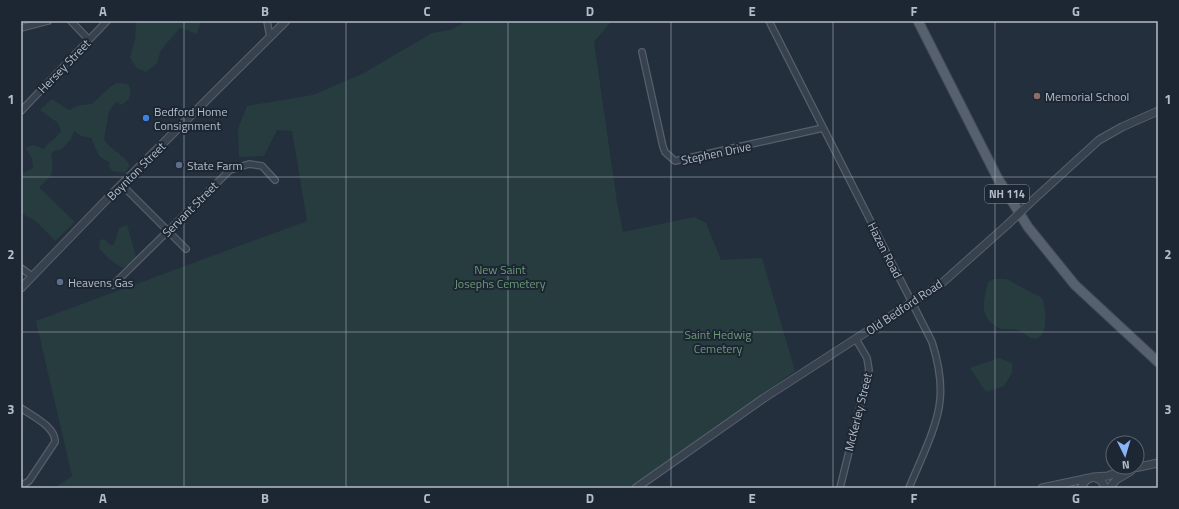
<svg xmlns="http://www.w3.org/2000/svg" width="1179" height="509" font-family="'Titillium Web',sans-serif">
<rect width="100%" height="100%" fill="#242f3e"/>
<path fill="#263c3f" d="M133 21H201L197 34 180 28 161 50 157 63 146 72 137 68 130 58 135 39 136 24Z
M461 21H612L594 42 617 202 623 232 694 217 706 223 721 260 762 258 795 371 630 488H55L72 476 36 321 307 221 292 131 277 130 264 156 239 157 238 129 247 106 313 95 364 73 432 33 450 30 462 24Z
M117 83 128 84 131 90 129 99 122 105 116 102 109 111 104 140C111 150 124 154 130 166L124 173 112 171 109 166 110 162C96 158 97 149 91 138L81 136 74 131 71 139 62 149 54 151 51 154C54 173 54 174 39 187L75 222 55 241 37 222 21 213V174L33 168 32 158 25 148 33 145 44 149C48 142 56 139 61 131L58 123 40 110 52 99 69 110 80 105 92 104 110 87Z
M127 225 136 257 132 263 122 268 109 259 99 248 100 240 105 239 110 245H114L119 228Z
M994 279H1006L1042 298C1046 307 1050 344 1031 338 1026 336 1022 331 1017 330 1012 328 1007 330 1002 329 978 320 983 302 988 282Z
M999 358 1012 363V373L1004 386 986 392 970 368Z"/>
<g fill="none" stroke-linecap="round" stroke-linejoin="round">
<g stroke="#565f6c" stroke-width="8">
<path id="minor" d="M71 21 89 40
M267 21 270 37
M769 21 932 342C938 361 942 380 940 400 938 426 919 463 909 488
M21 28 48 21
M642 52 663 147 665 152 675 161 823 128
M21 111 107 21
M122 185 186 249
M21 268 32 276
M113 285 230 170 249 164 262 166 275 180
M21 408C32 416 56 427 55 442L29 481 21 486
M840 488 869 370 867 358 856 339"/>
</g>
<g stroke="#565f6c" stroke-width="9">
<path id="tertiary" d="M1031 202 1099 140 1122 127 1158 111
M21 288 111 195 286 21
M1093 477 1108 476 1120 471 1158 463
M636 488 764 398 942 283 1007 225
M1042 488 1089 478
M1081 488 1086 480 1093 477 1101 480 1105 488
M1109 488 1116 480 1131 471"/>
</g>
<g stroke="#414a57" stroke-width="11">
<path id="primary" d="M918 21 997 177 1028 227 1075 285 1158 362"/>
</g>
<use href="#minor" stroke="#38414e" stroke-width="5.5"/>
<use href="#tertiary" stroke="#38414e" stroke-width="7"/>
<use href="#primary" stroke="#56606e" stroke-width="9"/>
<g stroke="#565f6c" stroke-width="9" stroke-linecap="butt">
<path id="tertiary-bridge" d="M1007 225 1031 202"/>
</g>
<use href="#tertiary-bridge" stroke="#38414e" stroke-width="7"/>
</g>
<path fill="none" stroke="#b4bcc9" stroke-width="1" stroke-opacity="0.55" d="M184 21V488M346 21V488M508 21V488M671 21V488M833 21V488M995 21V488M21 177H1158M21 332H1158"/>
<circle fill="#8d6e63" stroke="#1d2633" stroke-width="1.5" cx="1037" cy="96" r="4"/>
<circle fill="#3f7fe0" stroke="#1d2633" stroke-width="1.5" cx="146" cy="118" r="4"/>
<g fill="#5c6f8a" stroke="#1d2633" stroke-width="1.5">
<circle cx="179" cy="165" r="4"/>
<circle cx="60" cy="282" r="4"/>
</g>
<g text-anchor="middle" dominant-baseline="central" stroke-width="4" stroke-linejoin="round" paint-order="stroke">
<rect fill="#1d2633" stroke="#878f9c" stroke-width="1" x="985" y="185" width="44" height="18" rx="3"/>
<g font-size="11" font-weight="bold" fill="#b4bcc9">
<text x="1007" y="194">NH 114</text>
</g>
<g font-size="12" fill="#b4bcc9" stroke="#1d2633">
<text transform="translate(64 66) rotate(-46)">Hersey Street</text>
<text transform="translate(716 153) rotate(-12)">Stephen Drive</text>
<text transform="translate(136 171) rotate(-45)">Boynton Street</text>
<text transform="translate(190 209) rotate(-45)">Servant Street</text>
<text transform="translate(885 250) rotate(63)">Hazen Road</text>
<text transform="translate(904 307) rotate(-34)">Old Bedford Road</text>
<text transform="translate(858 412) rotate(-76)">McKerley Street</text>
</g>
<g font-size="12" fill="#b4bcc9" stroke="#1d2633" text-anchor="start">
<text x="1045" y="96">Memorial School</text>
<text x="154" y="111">Bedford Home<tspan x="154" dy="14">Consignment</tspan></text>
<text x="187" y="165">State Farm</text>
<text x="68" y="282">Heavens Gas</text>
</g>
<g font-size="12" fill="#6b9a76" stroke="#1d2633">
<text x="500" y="269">New Saint<tspan x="500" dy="14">Josephs Cemetery</tspan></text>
<text x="718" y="334">Saint Hedwig<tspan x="718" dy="14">Cemetery</tspan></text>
</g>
</g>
<rect width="1179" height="509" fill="none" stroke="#1d2633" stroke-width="44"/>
<g transform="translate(1125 455) rotate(175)"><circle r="19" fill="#1d2633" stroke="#59626f"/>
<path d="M0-3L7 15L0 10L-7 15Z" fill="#8ab4f8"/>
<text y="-6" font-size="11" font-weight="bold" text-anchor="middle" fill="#b4bcc9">N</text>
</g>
<rect x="22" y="22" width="1135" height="465" fill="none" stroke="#b4bcc9" stroke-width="1.5"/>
<g font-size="13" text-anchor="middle" font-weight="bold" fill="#b4bcc9">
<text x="103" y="16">A</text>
<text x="265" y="16">B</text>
<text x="427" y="16">C</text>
<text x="590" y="16">D</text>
<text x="752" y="16">E</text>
<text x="914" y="16">F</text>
<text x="1076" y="16">G</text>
<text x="11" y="104">1</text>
<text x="1168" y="104">1</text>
<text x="11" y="259">2</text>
<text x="1168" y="259">2</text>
<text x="11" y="414">3</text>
<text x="1168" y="414">3</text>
<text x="103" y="503">A</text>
<text x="265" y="503">B</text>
<text x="427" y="503">C</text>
<text x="590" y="503">D</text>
<text x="752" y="503">E</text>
<text x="914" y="503">F</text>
<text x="1076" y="503">G</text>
</g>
</svg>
